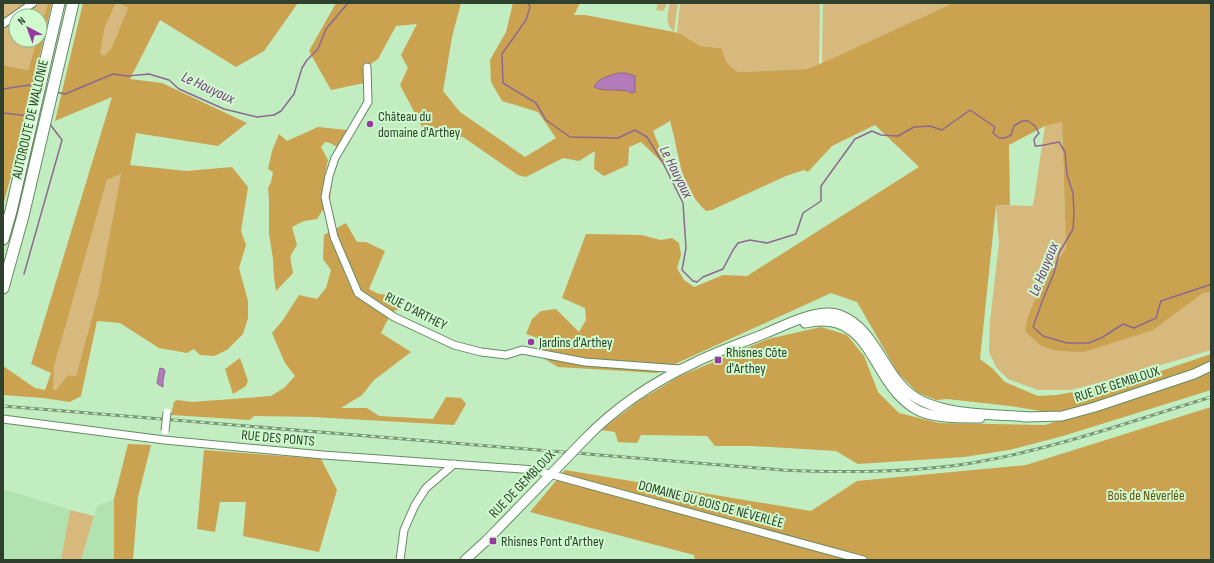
<svg xmlns="http://www.w3.org/2000/svg" width="1214" height="563" font-family="'Sofia Sans Condensed',sans-serif">
<rect width="100%" height="100%" fill="#c2edc0"/>
<path fill="#b2e2b0" d="M3 489 70 510 61 560H3Z
M114 499V560H81L97 506Z"/>
<path fill="#d8b97d" d="M3 3H28L3 21Z
M38 3H48L40 29V16H19Z
M116 3H119L128 8 111 49 104 56 100 53 105 27Z
M658 3H667L664 10 662 11 656 10Z
M670 3H678L674 32C665 24 667 15 670 3Z
M680 3H820L819 64 807 69 740 72 732 69 728 65 720 48 700 46 681 34 677 33Z
M823 3H953L822 63Z
M16 18V40H37L28 70 3 65V27Z
M1062 122 1066 248 1044 280 1084 352 1113 342 1203 293 1211 292V350L1125 376 1071 390H1038L1008 379 996 367 989 352 990 321 999 243 996 205 1033 206 1045 126Z
M121 174 98 295 76 376 68 375 56 390H52L54 367 107 180Z
M70 510 94 516 81 560H61Z"/>
<path fill="#caa250" fill-rule="evenodd" d="M48 3H52L16 158 3 205V65L28 70 37 40H40V29Z
M83 3H116L105 27 100 53 104 56 111 49 128 8 119 3H298L264 51 236 67 160 20 130 79 162 83 247 123 218 146 136 133 130 165 186 171 232 167 248 187 241 231 246 245 239 268 248 301V318L243 334 227 350 214 356 200 355 194 349 187 353 159 348 120 323 97 321 81 396 70 402 43 398 3 395V366L35 388 45 390 51 373 31 364 112 97 55 121ZM121 174 98 295 76 376 68 375 56 390H53L54 367 107 180Z
M336 3H461L452 37 443 91 460 112 525 157 556 138 538 112 502 101 491 82 490 60 506 32 513 3H580L574 15H585L674 32 681 34 700 46 721 48C726 60 727 68 740 72L807 69 822 63 953 3H1211V292L1203 293 1153 330 1084 352 1058 351 1041 346 1025 331 1028 316 1044 280 1066 248 1062 122 1045 126 1009 145 1010 205H996L980 359 992 368 1005 382 1038 396 1057 395 1105 386 1149 375 1211 354V362L1191 371 1070 411 1047 412 1010 406 947 399 936 400 917 392 898 373 857 302 831 293 675 364 657 373 558 367 543 358 538 338 526 334 532 319 541 311 556 309 579 332 586 320 585 308 562 298 586 234 641 235 661 240 672 238 679 243 681 255 677 268 684 280 694 287 723 275 747 276 919 167 875 125 832 146 808 172 804 170 786 176 712 210 706 211C678 185 680 154 670 121L653 131 668 168 641 142 629 147 628 165 604 176 594 169 595 151 579 161 563 158 526 177 518 175 463 137 427 136 400 85 408 68 401 55 417 24 396 26 378 59 365 68 364 83 331 90 309 51ZM619 73 627 90 599 89Z
M318 127 347 130 348 142 344 151 330 143 325 142 321 147 328 160 324 178 332 183 330 199 317 219 304 221 292 227 297 245C287 261 291 256 293 273L276 291 274 277 273 259 269 234V200L268 188 271 182 273 172 268 169 272 151 279 134 287 141Z
M346 223 357 242H366L385 251 369 289 379 294 392 295 412 305H400L398 309 391 313 381 333 411 352 374 380 362 395 341 408H367L379 416 433 419 446 397 461 398 466 404 454 425 313 417 254 416 250 420 171 415 174 402 177 400 192 402 271 396 284 388 295 376 285 363 272 333 283 320 299 295 317 299 326 288 331 270 323 259 324 235Z
M821 327 847 335 864 356 878 392 899 413 939 423 1045 425 1211 372V390L1063 436 1009 450 964 457 858 464 836 451 752 446H715L707 436 641 435 637 443 618 442 615 432 601 430 640 400 680 376 768 339Z
M240 358 248 381 246 386 233 394 225 369Z
M1211 407V560H695L694 555 530 512 565 470 811 511 857 481 1026 465Z
M128 444 151 445 138 497 133 560H114V499Z
M204 450 321 459 337 490 319 552 243 536 246 502H220L215 532 197 529Z"/>
<path fill="#b47bba" stroke="#8c6990" d="M619 73H626L635 76V92L632 93C621 87 606 93 594 87 599 77 609 76 619 73Z
M160 368 164 369 165 371 163 380V387L159 385 157 383Z"/>
<g fill="none" stroke-linecap="round" stroke-linejoin="round">
<path stroke="#8c6990" stroke-width="1.5" d="M528 3 530 7 526 20 502 54 503 83 536 103 546 120 570 137 618 138 635 130 647 137 664 165 683 203 686 248 682 270 693 281 697 282 703 277 723 269 733 250 738 243 750 240 767 243 796 234 803 213 821 201V186L855 139 872 131 881 135 898 136 914 127 930 126 942 130 970 110 995 127 993 133 999 138H1005L1011 135 1014 126 1022 121H1028L1035 126 1039 133 1034 139 1035 146C1044 146 1051 143 1059 142L1065 152 1067 175 1073 193 1074 213 1073 229 1059 253 1054 273 1043 299 1033 327 1043 336 1067 343H1089L1103 337 1123 324 1134 328 1156 318 1161 301 1209 285 1211 283
M3 89 29 85 35 87
M56 92 65 94 113 74 128 76 149 74 169 80 179 89 224 109 257 117 274 115 281 111 294 94 302 68 307 60 318 49 326 29 348 3
M3 113 29 116
M24 274 62 140 49 123"/>
<g stroke="#648b63" stroke-width="9">
<path id="minor" d="M3 24 33 3
M367 67 368 102 335 158 329 176 325 197 334 237 358 293 394 317 454 345 481 352 506 355 522 350 585 362 680 369
M3 419 164 440 323 455 535 470 863 560
M400 560 404 530 415 505 426 488 454 464"/>
</g>
<g stroke="#648b63" stroke-width="11">
<path id="major" d="M805 323C873 308 869 380 914 408 930 419 961 418 980 418
M1024 417 1062 416 1095 407 1194 374 1211 366
M585 439C616 407 655 381 696 362 718 351 742 343 766 333 786 325 819 307 840 315 876 329 883 374 912 395 940 416 995 414 1029 417
M465 560 487 540 557 468"/>
</g>
<g stroke="#648b63" stroke-width="13">
<path id="highway" d="M3 239 11 211 59 3
M3 288 23 216 73 3"/>
</g>
<use href="#minor" stroke="#fff" stroke-width="7"/>
<use href="#major" stroke="#fff" stroke-width="9"/>
<use href="#highway" stroke="#fff" stroke-width="11"/>
<g stroke="#799778" stroke-width="3">
<path id="rail" d="M3 406 782 470C846 473 909 473 972 463 1054 449 1132 421 1211 397"/>
</g>
<use href="#rail" stroke="#cffacd" stroke-width="1.5" stroke-dasharray="4.5" stroke-linecap="butt"/>
<g stroke="#648b63" stroke-width="9" stroke-linecap="butt">
<path id="minor-bridge" d="M165 431 167 412"/>
</g>
<g stroke="#648b63" stroke-width="11" stroke-linecap="butt">
<path id="major-bridge" d="M557 468 585 439"/>
</g>
<use href="#minor-bridge" stroke="#fff" stroke-width="7"/>
<use href="#major-bridge" stroke="#fff" stroke-width="9"/>
</g>
<g fill="#9739a1" stroke="#cffacd" stroke-width="1.5">
<circle cx="370" cy="124" r="4"/>
<circle cx="531" cy="342" r="4"/>
<rect x="714" y="356" width="8" height="8" rx="2"/>
<rect x="489" y="537" width="8" height="8" rx="2"/>
</g>
<g text-anchor="middle" dominant-baseline="central" stroke-width="4" stroke-linejoin="round" paint-order="stroke">
<g font-size="14" fill="#2f402e" stroke="#cffacd" text-anchor="start">
<text x="378" y="116">Château du<tspan x="378" dy="16">domaine d'Arthey</tspan></text>
<text x="539" y="342">Jardins d'Arthey</text>
<text x="726" y="352">Rhisnes Côte<tspan x="726" dy="16">d'Arthey</tspan></text>
<text x="501" y="541">Rhisnes Pont d'Arthey</text>
</g>
<g font-size="14" fill="#2f402e" stroke="#cffacd">
<text transform="translate(30 119) rotate(-77)">AUTOROUTE DE WALLONIE</text>
<text transform="translate(416 311) rotate(27)">RUE D'ARTHEY</text>
<text transform="translate(1117 384) rotate(-18)">RUE DE GEMBLOUX</text>
<text transform="translate(278 438) rotate(5)">RUE DES PONTS</text>
<text transform="translate(522 484) rotate(-46)">RUE DE GEMBLOUX</text>
<text transform="translate(711 504) rotate(15)">DOMAINE DU BOIS DE NÉVERLÉE</text>
</g>
<g font-size="14" fill="#6a5010" stroke="#cffacd">
<text x="1146" y="495">Bois de Néverlée</text>
</g>
<g font-size="15" font-style="italic" fill="#7b3582" stroke="#cffacd">
<text transform="translate(208 88) rotate(25)">Le Houyoux</text>
<text transform="translate(676 172) rotate(63)">Le Houyoux</text>
<text transform="translate(1044 269) rotate(-68)">Le Houyoux</text>
</g>
</g>
<rect width="1214" height="563" fill="none" stroke="#2f402e" stroke-width="8"/>
<g transform="translate(28 28) rotate(319)"><circle r="19" fill="#cffacd" stroke="#8fb08d"/>
<path d="M0-3L7 15L0 10L-7 15Z" fill="#9739a1"/>
<text y="-6" font-size="11" font-weight="bold" text-anchor="middle" fill="#2f402e">N</text>
</g>
</svg>
